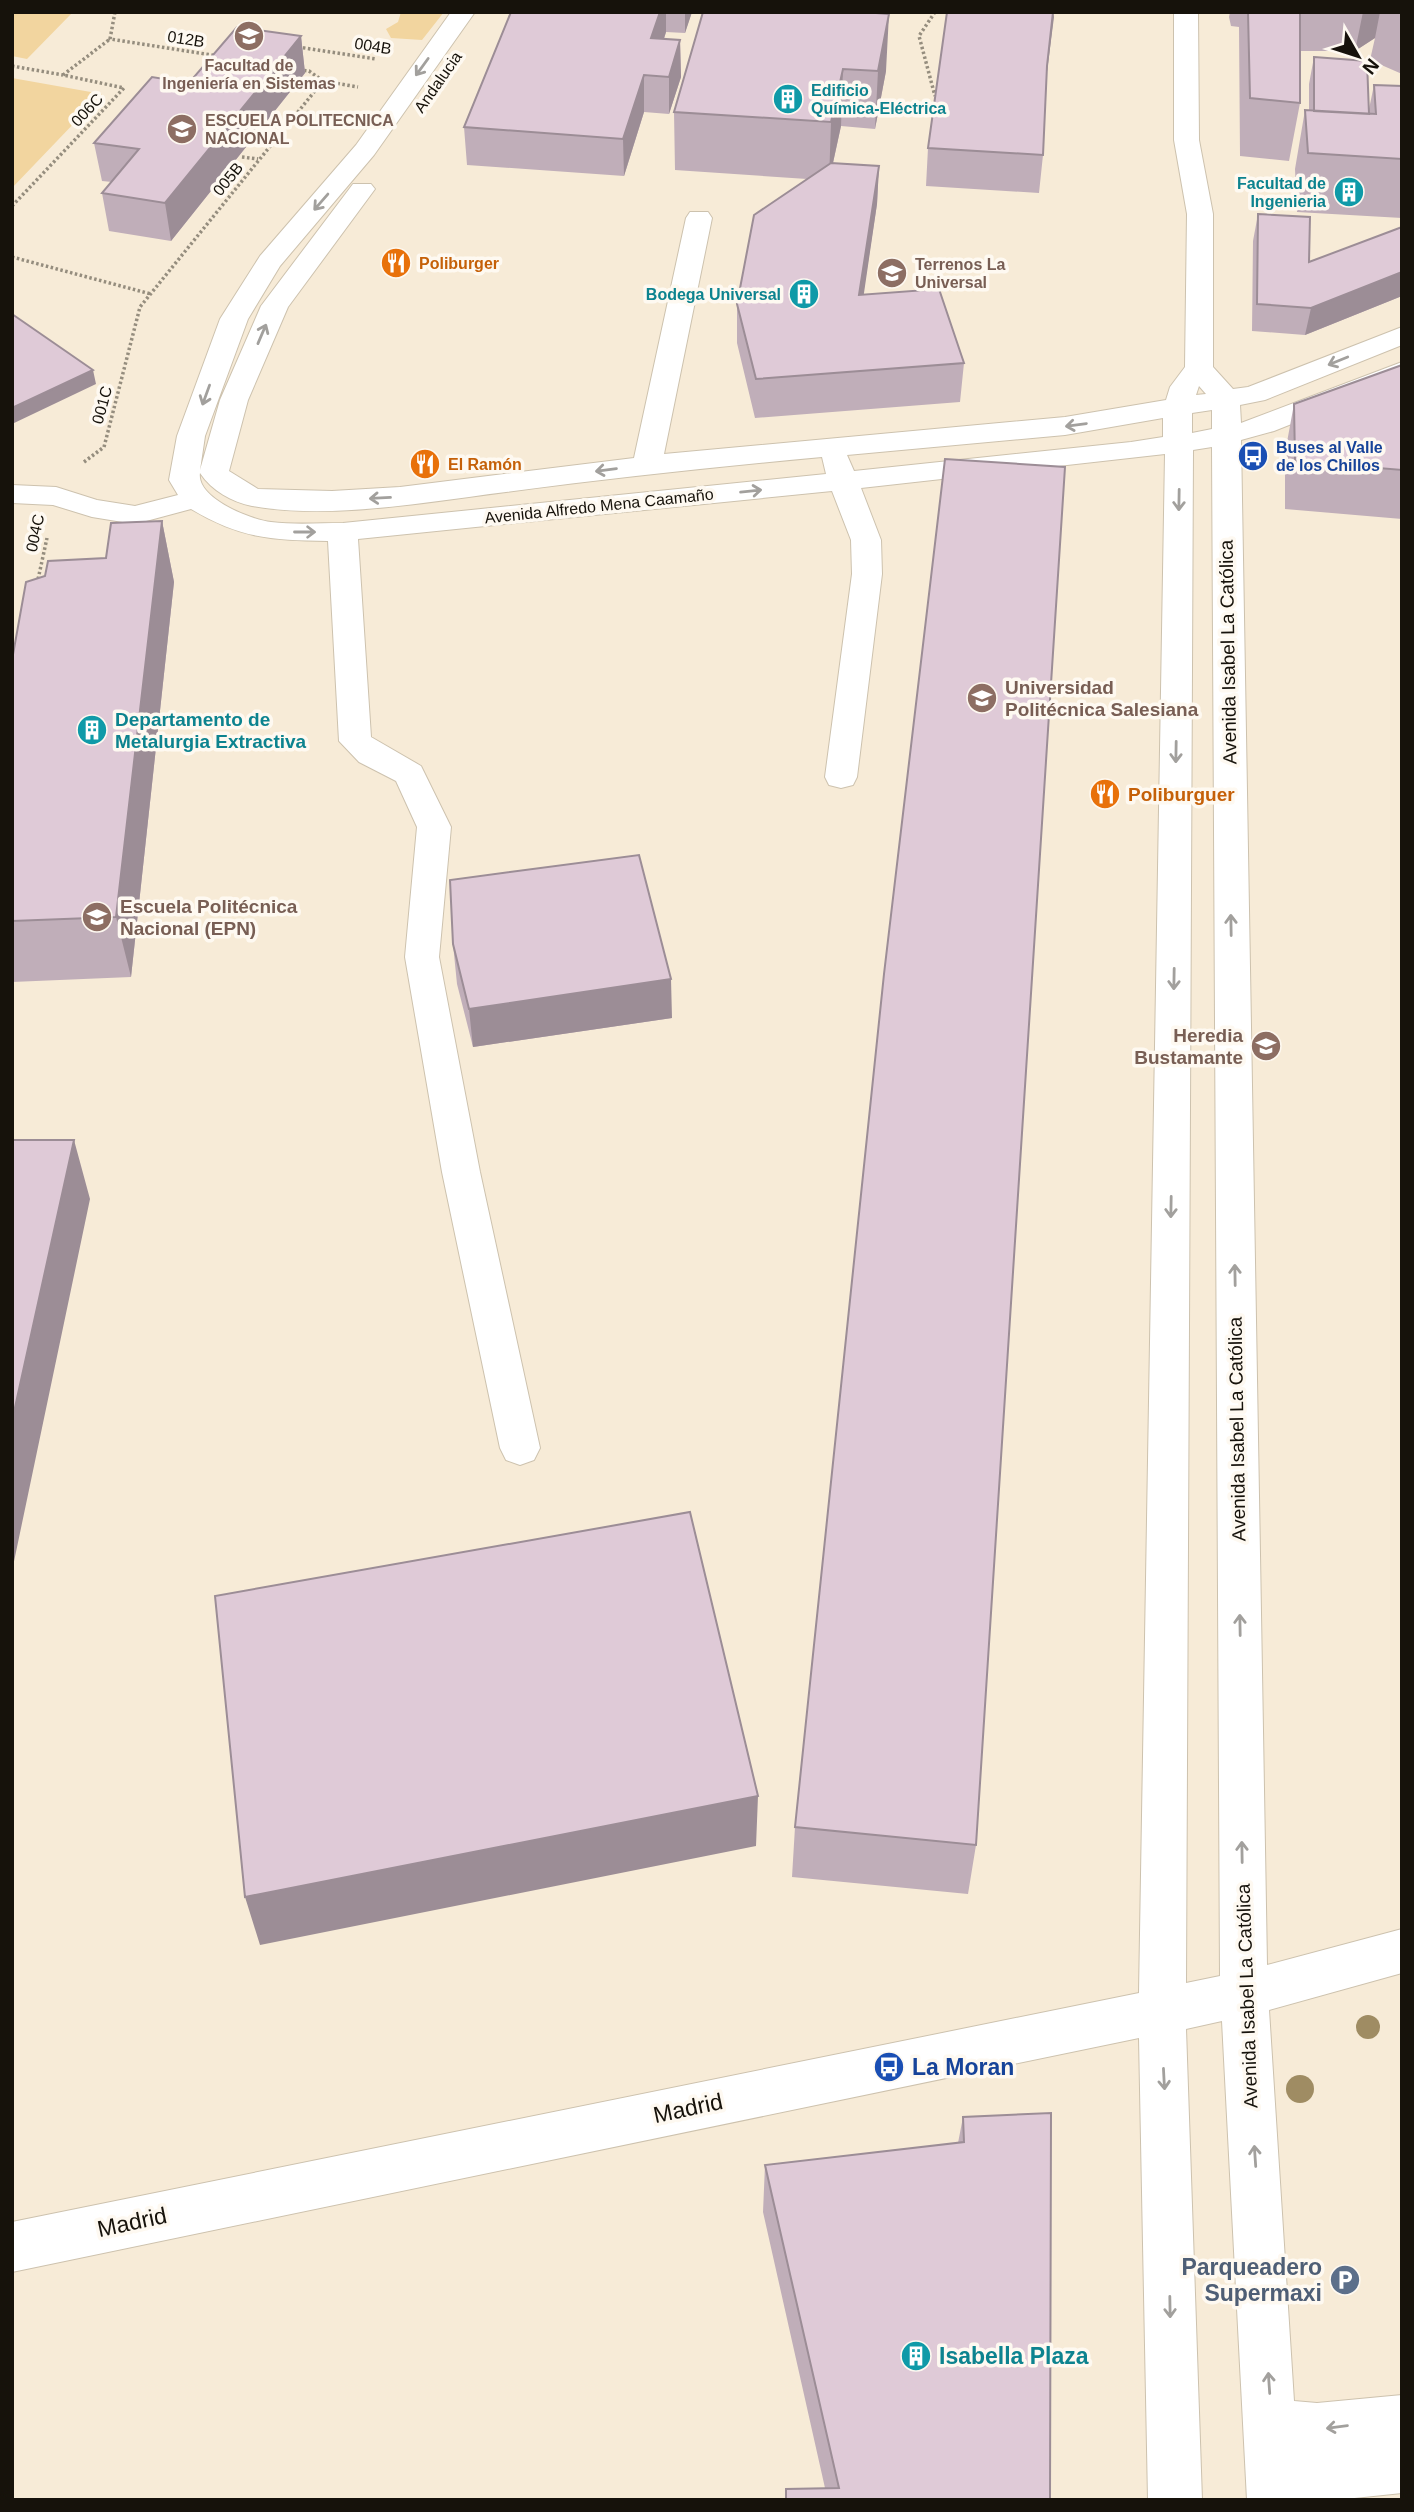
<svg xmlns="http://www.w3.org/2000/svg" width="1414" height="2512" font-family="Helvetica,sans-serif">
<rect width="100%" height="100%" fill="#f7ebd7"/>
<path fill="#f2d59f" d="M12 12H73L27 59 12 56Z
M401 12H444L422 40 391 38 386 29 398 22Z
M12 78 102 94 12 188Z"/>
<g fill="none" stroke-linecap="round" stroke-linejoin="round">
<g stroke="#cdc2ae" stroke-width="2">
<path id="minor" d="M451 12H475L374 155 280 266 248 319 205 436 200 470 220 400 261 306 353 184H371L375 189 288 307 248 400 229 471 258 489 332 491 400 487 634 458 686 218 690 212H708L712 218 664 454 1065 417 1166 400 1170 387 1185 367 1187 214 1174 140V12H1198L1199 140 1213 214V367L1233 389 1248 387 1402 327V345L1265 400 1240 405 1241 423 1402 362V380L1274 431 1241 440 1267 1965 1402 1929V1973L1269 2010 1294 2401 1317 2403 1402 2395V2493L1345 2499 1247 2500 1222 2021 1186 2029 1202 2500H1148L1139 2038 12 2272V2222L1139 1993 1165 454 861 488 881 540 882 574 857 777 853 785 841 788 829 785 825 777 852 574 851 540 832 491 358 539 371 737 421 766 451 827 439 957 480 1172 540 1448 534 1460 520 1465 506 1460 500 1448 442 1172 405 957 417 827 396 781 359 762 339 741 328 541C272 540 241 539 191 509L135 524 92 517 53 505 12 503V485L56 487 97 500 135 506 178 495 169 480 177 436 220 319 260 256 356 145ZM1199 386 1206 394 1196 395ZM1212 410V429L1192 433V413ZM1163 418V437L1131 442 854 471 847 455 1065 435ZM1212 447 1220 1976 1186 1983 1193 450ZM822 457 826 474 343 523C320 523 295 525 271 522 251 520 196 498 200 473 212 491 232 502 252 506 331 520 426 502 506 492 611 478 716 467 822 457Z"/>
</g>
<path stroke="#958d7e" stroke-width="3.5" stroke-dasharray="2.5 2.5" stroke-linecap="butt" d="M115 12 110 39 218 56
M935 12 919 36 935 96
M298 47 376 59
M12 66 63 75
M299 70 309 71 323 81
M242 157 258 159
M12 206 124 88 63 75 110 39
M12 257 151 294
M84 462 104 447 140 307 323 81 358 87
M37 584 47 538"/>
<use href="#minor" fill="#fff" fill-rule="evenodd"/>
</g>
<g fill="#9f8c63">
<circle cx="1368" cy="2027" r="12"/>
<circle cx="1300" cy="2089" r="14"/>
</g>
<path fill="#c0aeb9" d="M511 12H692L685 33 666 32 664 39 680 40 681 77 669 114 644 112 624 176 467 165 464 127Z
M703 12 886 71 875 129 841 126 833 163 879 166 877 204 863 295 964 363 960 402 755 418 737 343V304L807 179 675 170 674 112Z
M1230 12H1402V74L1370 60 1375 38 1355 51H1300V103L1289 161 1240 156 1239 27 1231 26 1229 17Z
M301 36 305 73 171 241 109 231 102 193 112 182 102 181 94 143 189 83Z
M1314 57 1369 109 1374 85 1402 86V218L1297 212 1295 169 1305 110 1309 111V84Z
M1046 76 1043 155 1039 193 926 186 928 148Z
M1258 214 1309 262 1402 227V296L1305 335 1252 331 1253 241Z
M1402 365V519L1285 509V453L1294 404Z
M162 521 174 582 131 977 12 982V660L45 576 106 558Z
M453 944 672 1018 473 1047 457 984Z
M795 1827 976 1845 968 1894 792 1877Z
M963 2117 1050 2500 825 2488 763 2212 765 2165 958 2143Z"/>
<path fill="#9c8d96" d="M660 12H666V32L652 75 651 38Z
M685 12H692L685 33Z
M1053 12 1054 17 1043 103 1047 66Z
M1363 12H1380L1375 38 1355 51Z
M889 14 886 71 875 129 878 71Z
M301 36 305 73 171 241 165 203Z
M680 40 681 77 669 114V77Z
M843 69 841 126 829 181 831 122Z
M644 75V112L624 176 623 139Z
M879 166 877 204 858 334 859 295Z
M1402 272V296L1305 335 1311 308Z
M93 370 96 384 12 424V408Z
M162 521 174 582 131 977 116 917Z
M671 979 672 1018 473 1047 469 1009Z
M74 1140 90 1199 12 1571V1421Z
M758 1796 756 1846 260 1945 245 1897Z"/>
<path fill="#dfcad7" stroke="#9c8d96" stroke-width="2" d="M511 12H660L651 38 680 40 669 77 644 75 623 139 464 127Z
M703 12H863L889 14 878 71 843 69 831 122 674 112Z
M947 12H1053L1047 66 1043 155 928 148Z
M1248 12H1300V103L1250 98Z
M237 27 301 36 165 203 102 193 139 149 94 143 152 77 189 83Z
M1314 57 1367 61 1369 114 1314 111Z
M1374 85 1402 86V159L1308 153 1305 110 1376 114Z
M831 163 879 166 859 295 939 289 964 363 756 379 737 304 754 215Z
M1258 214 1310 217 1309 262 1402 227V272L1311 308 1257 304Z
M12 314 93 370 12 408Z
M1402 365V470L1295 461 1294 404Z
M945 459 1065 467 976 1845 795 1827 884 974Z
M162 521 116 917 12 921V660L26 582 45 576 48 561 106 558 111 523Z
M639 855 671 979 469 1009 453 944 450 880Z
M12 1140H74L12 1421Z
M690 1512 758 1796 245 1897 215 1596Z
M1051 2113 1050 2500H786V2489L839 2488 765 2165 964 2142 963 2117Z"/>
<defs><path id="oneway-shaft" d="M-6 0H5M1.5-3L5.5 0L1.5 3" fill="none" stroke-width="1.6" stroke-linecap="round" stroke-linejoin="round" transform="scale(1.75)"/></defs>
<g stroke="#a2a09d">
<use href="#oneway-shaft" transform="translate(422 67) rotate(126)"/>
<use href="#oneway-shaft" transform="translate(321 202) rotate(131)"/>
<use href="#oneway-shaft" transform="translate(262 334) rotate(-67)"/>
<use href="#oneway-shaft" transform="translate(1338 361) rotate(158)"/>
<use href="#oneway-shaft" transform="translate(206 395) rotate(110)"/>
<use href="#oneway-shaft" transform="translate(1076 425) rotate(172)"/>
<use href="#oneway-shaft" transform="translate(606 470) rotate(173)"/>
<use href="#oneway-shaft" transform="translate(751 491) rotate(-6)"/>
<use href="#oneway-shaft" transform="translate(380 498) rotate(177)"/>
<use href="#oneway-shaft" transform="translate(1179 500) rotate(91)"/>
<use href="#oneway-shaft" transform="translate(305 532)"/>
<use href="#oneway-shaft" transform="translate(1176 752) rotate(91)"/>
<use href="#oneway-shaft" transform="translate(1231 925) rotate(-91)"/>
<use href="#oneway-shaft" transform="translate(1174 979) rotate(91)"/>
<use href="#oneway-shaft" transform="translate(1171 1207) rotate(91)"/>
<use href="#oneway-shaft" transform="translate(1235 1275) rotate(-91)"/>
<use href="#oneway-shaft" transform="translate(1240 1625) rotate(-91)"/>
<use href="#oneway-shaft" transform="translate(1242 1852) rotate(-91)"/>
<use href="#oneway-shaft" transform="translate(1164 2079) rotate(87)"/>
<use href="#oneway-shaft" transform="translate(1255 2156) rotate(-94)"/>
<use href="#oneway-shaft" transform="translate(1170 2307) rotate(89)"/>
<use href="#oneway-shaft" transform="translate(1269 2383) rotate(-94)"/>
<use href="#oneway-shaft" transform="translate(1337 2427) rotate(173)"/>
</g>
<defs>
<g id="school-disc" transform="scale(1.575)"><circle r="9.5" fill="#8d6e63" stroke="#fef9f1"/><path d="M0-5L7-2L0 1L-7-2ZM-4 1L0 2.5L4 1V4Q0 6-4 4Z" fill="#fff"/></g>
<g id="building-disc" transform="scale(1.575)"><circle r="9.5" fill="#0f9aa8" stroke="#fef9f1"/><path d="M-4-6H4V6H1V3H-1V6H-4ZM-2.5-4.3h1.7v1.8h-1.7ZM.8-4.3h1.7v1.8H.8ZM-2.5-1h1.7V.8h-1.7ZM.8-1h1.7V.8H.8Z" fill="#fff"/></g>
<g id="university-disc" transform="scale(1.575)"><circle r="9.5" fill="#8d6e63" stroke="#fef9f1"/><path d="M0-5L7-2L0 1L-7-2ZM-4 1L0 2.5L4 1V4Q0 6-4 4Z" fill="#fff"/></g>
<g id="restaurant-disc" transform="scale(1.575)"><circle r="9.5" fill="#e8710a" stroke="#fef9f1"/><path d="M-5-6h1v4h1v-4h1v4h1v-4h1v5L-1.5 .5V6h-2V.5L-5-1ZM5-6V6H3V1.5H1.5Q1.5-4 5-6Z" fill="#fff"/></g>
<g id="bus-disc" transform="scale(1.575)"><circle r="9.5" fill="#1a4fb4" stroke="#fef9f1"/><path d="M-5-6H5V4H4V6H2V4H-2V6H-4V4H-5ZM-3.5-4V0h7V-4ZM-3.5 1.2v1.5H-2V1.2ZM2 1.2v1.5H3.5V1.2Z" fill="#fff"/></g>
<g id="parking-disc" transform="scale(1.575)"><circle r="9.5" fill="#5c6f8a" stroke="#fef9f1"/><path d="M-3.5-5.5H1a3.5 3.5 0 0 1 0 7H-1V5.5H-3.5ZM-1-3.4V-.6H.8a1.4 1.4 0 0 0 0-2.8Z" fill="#fff"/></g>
</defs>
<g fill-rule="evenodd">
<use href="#school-disc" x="249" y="36"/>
<use href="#building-disc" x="788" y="99"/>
<use href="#university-disc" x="182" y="129"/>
<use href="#building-disc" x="1349" y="192"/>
<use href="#restaurant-disc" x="396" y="263"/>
<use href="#university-disc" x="892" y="273"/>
<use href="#building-disc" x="804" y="294"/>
<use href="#bus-disc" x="1253" y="456"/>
<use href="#restaurant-disc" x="425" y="464"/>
<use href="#university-disc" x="982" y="698"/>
<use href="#building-disc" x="92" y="730"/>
<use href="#restaurant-disc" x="1105" y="794"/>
<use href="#university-disc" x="97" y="917"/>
<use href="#school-disc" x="1266" y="1046"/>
<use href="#bus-disc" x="889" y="2067"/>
<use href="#parking-disc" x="1345" y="2280"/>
<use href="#building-disc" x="916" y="2356"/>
</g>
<g text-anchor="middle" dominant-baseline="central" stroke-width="7" stroke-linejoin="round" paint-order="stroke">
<g font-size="16" fill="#16120b" stroke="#fef9f1">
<text transform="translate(186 39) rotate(9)">012B</text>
<text transform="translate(373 46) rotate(9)">004B</text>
<text transform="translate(438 82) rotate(-55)">Andalucia</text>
<text transform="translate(87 110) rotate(-47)">006C</text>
<text transform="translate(228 179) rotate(-51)">005B</text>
<text transform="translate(102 405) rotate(-75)">001C</text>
<text transform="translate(599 506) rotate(-6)">Avenida Alfredo Mena Caamaño</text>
<text transform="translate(35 533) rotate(-78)">004C</text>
</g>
<g font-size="16" font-weight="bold" fill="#785e54" stroke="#fef9f1" text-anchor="start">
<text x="249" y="65" text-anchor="middle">Facultad de<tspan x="249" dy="18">Ingeniería en Sistemas</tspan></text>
<text x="205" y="120">ESCUELA POLITECNICA<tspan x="205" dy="18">NACIONAL</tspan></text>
<text x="915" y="264">Terrenos La<tspan x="915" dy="18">Universal</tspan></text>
</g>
<g font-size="16" font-weight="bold" fill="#0d838f" stroke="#fef9f1" text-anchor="end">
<text x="811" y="90" text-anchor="start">Edificio<tspan x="811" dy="18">Química-Eléctrica</tspan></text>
<text x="1326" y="183">Facultad de<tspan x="1326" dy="18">Ingenieria</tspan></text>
<text x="781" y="294">Bodega Universal</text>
</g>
<g font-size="16" font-weight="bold" fill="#c56008" stroke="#fef9f1" text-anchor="start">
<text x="419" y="263">Poliburger</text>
<text x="448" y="464">El Ramón</text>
</g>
<g font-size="16" font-weight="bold" fill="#164399" stroke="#fef9f1" text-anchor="start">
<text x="1276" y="447">Buses al Valle<tspan x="1276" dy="18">de los Chillos</tspan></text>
</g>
<g font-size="19" fill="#16120b" stroke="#fef9f1">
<text transform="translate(1228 652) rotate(-91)">Avenida Isabel La Católica</text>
<text transform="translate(1237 1429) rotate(-91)">Avenida Isabel La Católica</text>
<text transform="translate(1247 1996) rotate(-92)">Avenida Isabel La Católica</text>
</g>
<g font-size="19" font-weight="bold" fill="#785e54" stroke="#fef9f1" text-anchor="start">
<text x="1005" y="687">Universidad<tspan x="1005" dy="22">Politécnica Salesiana</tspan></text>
<text x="120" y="906">Escuela Politécnica<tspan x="120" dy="22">Nacional (EPN)</tspan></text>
<text x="1243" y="1035" text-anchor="end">Heredia<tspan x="1243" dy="22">Bustamante</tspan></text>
</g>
<g font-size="19" font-weight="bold" fill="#0d838f" stroke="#fef9f1" text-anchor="start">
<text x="115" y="719">Departamento de<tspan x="115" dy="22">Metalurgia Extractiva</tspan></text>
</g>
<g font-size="19" font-weight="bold" fill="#c56008" stroke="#fef9f1" text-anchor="start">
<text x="1128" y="794">Poliburguer</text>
</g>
<g font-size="23" font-weight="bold" fill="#164399" stroke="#fef9f1" text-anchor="start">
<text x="912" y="2067">La Moran</text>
</g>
<g font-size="23" fill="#16120b" stroke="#fef9f1">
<text transform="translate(688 2108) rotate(-12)">Madrid</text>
<text transform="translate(132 2222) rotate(-12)">Madrid</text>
</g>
<g font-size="23" font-weight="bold" fill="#4e5e75" stroke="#fef9f1" text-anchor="end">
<text x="1322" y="2267">Parqueadero<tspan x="1322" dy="26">Supermaxi</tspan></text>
</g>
<g font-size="23" font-weight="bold" fill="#0d838f" stroke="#fef9f1" text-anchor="start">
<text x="939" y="2356">Isabella Plaza</text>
</g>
</g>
<rect width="1414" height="2512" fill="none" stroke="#16120b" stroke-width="28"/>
<g transform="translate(1358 56) rotate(129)" stroke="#fef9f1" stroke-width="5" paint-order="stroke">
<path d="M0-5L12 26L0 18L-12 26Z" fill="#16120b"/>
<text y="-10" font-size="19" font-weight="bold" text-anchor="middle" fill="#16120b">N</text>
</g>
</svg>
